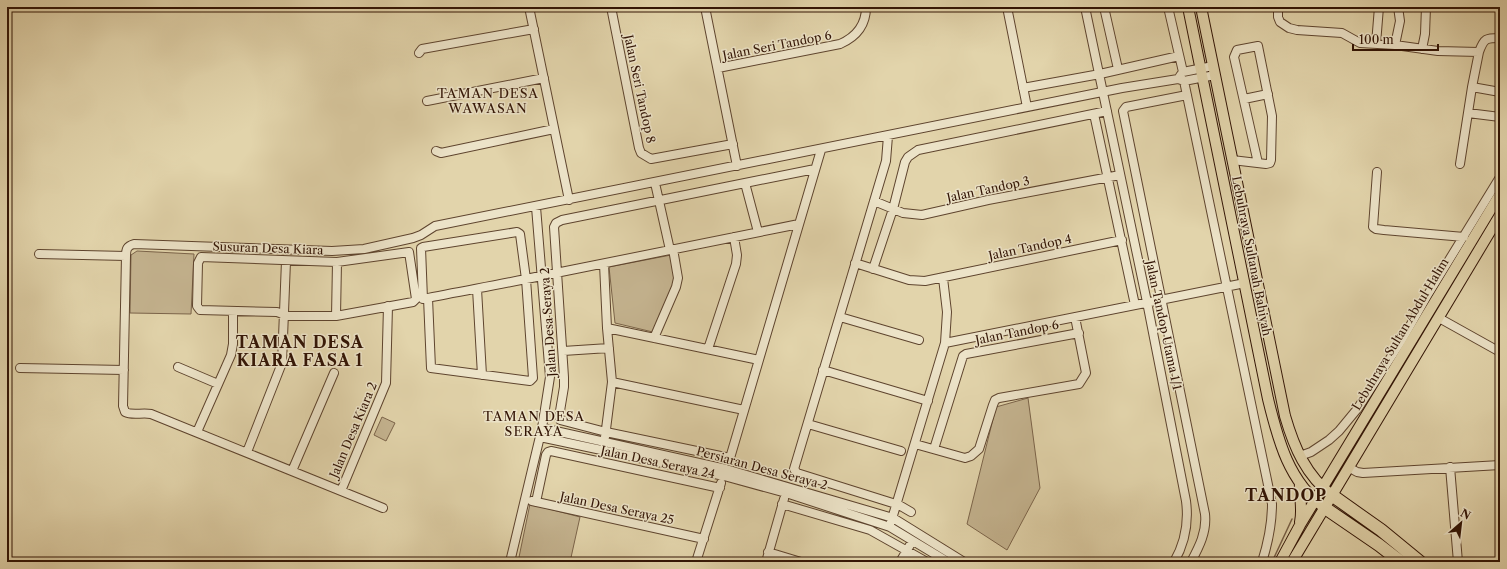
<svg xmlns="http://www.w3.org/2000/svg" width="1507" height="569" font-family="'Libre Caslon Text',serif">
<rect width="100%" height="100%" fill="#e2d4ab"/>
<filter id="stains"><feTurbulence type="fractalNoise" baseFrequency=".005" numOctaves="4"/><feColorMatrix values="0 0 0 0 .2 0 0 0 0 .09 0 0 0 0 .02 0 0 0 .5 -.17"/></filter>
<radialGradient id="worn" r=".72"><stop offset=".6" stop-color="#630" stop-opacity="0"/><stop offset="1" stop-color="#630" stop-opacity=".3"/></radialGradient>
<path fill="#c4b38f" stroke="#7b644a" d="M137 251 194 254 191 314 130 313 131 255Z
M671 255 676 278 657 333 615 323 609 267Z
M1028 398 1040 488 1007 550 967 524 996 407Z
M382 417 395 423 386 441 374 435Z
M530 504 580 517 570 562H518Z"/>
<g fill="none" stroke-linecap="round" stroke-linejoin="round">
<path stroke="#786047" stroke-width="1.5" d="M1272 562 1292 519"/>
<path stroke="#a69373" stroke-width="6" d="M7 9 8 7"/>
<g stroke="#5e442e" stroke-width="10">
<path id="minor" d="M529 7 569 200
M611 7 639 148 641 153 651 159 733 144
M705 7 737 166
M1007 7 1027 107
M1085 7 1147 302 1186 501C1189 524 1185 543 1174 562
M1104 7 1118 69
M1168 7 1183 72
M1278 7V17L1280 22 1289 28 1297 30 1342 33 1360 43 1395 45 1438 51 1479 52C1484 38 1486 38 1500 38
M1376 44 1379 7
M1395 45 1400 21 1398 7
M1422 49 1425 34 1426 7
M419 53 422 49 534 29
M718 68 840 44C856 37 866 25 866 7
M1180 76 1183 72 1213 66
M1184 81 1272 504C1272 525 1268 543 1262 562
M1472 87 1500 92
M1023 88 1100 74 1179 56
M1187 95 1126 107 1123 111 1205 514C1207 532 1199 547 1191 562
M1244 99 1268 94
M427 101 544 78
M1468 113 1500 117
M1094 114 1135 305
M888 136 886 161 794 469 797 473 899 505 911 512
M436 151 441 153 554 129
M1232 160 1266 164 1270 163 1271 160 1272 116 1258 46 1237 50 1234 57 1258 163
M1460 164 1472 87 1479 52
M1377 172 1373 227 1376 229 1384 230 1464 237
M655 183 670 250
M745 183 815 169
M874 201 903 213 922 215 988 200 1120 175
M758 232 745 183 562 220 556 223 554 227 564 377V387L559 417 560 420 606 432 730 458 821 150
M409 252 416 299 413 302 336 316H288L277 312 200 310 197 306 198 263 201 257 337 262Z
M39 254 126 256
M855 263 909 280 925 281 1122 240
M604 264 607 328 612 382 605 437
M873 269 893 209 905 162 908 157 918 150 1107 111
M477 289 482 375
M428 298 431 368 530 381 533 378 526 279 520 234 517 232 423 247 421 248 423 299C463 291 502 284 541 276L799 224
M336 316 337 262
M840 317 919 340
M1439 318 1500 352
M607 328 759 360
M654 338 676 287 678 278 673 249
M945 343 1245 283
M708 349 736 264 737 255 734 237
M563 351 609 348
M178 367 218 384
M20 368 124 370
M823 370 928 401
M612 382 744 410
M808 424 901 451
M542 428 726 469 893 518 964 562
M197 432 231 355 233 344V311
M540 437 724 476 786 493 890 527 948 562
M915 444 965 458 971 456 979 449 993 405 995 400 999 398 1079 384 1086 373 1075 317
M934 449 963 356 966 354 1079 333
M247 452 282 363 286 261
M1300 456 1311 452 1329 440 1339 431 1358 408 1402 340 1427 296 1500 177
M1450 467 1458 562
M1350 468 1357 472 1363 473 1500 465
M292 471 334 373
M341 491 386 383 388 306
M532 501 704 539
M536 502 546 455 548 452 551 451 720 488
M782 504 870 530 927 562
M383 508 151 414C142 412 133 416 125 412L123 406 126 256C126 249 127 246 134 244L332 251 364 249 413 238 421 235 435 226 1122 88 1178 79 1184 81 1215 75
M891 522 945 343 947 312 943 278
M768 552 801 562
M510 562 542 428 550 377 536 207
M696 562 721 483
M766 562 784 499
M900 562 910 545"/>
</g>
<g stroke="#321405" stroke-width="12">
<path id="major" d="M1188 7 1268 399C1278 440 1289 483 1325 508
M1201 7 1285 416C1294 447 1306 476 1333 496
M1300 483C1299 496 1303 509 1300 522
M1280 562 1300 525 1500 194
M1292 562 1500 215"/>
</g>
<g stroke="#321405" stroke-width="14">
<path id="highway" d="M1333 496 1381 530 1420 562
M1325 508 1379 545 1401 562"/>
</g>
<use href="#minor" stroke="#ece3c8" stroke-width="8"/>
<use href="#major" stroke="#e2d4ab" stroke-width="10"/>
<use href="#highway" stroke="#e2d4ab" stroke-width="12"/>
</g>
<g text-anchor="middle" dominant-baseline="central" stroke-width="3" stroke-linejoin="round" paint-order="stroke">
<g font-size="12" fill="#321405" stroke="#ece3c8">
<text transform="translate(777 45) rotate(-11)">Jalan Seri Tandop 6</text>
<text transform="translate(640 89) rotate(78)">Jalan Seri Tandop 8</text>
<text transform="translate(988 189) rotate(-12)">Jalan Tandop 3</text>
<text transform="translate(1030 247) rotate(-12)">Jalan Tandop 4</text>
<text transform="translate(268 248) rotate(2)">Susuran Desa Kiara</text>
<text transform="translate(1252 256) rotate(79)">Lebuhraya Sultanah Bahiyah</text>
<text transform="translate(548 322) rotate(-94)">Jalan Desa Seraya 2</text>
<text transform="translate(1164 325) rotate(78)">Jalan Tandop Utama 1/1</text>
<text transform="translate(1017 332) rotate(-11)">Jalan Tandop 6</text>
<text transform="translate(1400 334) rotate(-59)">Lebuhraya Sultan Abdul Halim</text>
<text transform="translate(353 430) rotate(-67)">Jalan Desa Kiara 2</text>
<text transform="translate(658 462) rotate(12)">Jalan Desa Seraya 24</text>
<text transform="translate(762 468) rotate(15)">Persiaran Desa Seraya 2</text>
<text transform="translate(617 508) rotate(12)">Jalan Desa Seraya 25</text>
</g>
<g font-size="13" letter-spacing="1" fill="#321405" stroke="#ece3c8">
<text x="488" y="93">TAMAN DESA<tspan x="488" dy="15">WAWASAN</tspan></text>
<text x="534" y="416">TAMAN DESA<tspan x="534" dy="15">SERAYA</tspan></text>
</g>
<g font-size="16" font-weight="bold" letter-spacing="1" fill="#321405" stroke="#ece3c8">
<text x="300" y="342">TAMAN DESA<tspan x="300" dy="18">KIARA FASA 1</tspan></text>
<text x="1286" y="495">TANDOP</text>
</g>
</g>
<rect width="1507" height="569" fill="none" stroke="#e2d4ab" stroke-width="24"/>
<rect x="8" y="8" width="1491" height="553" fill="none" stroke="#321405" stroke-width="2"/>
<rect x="12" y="12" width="1483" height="545" fill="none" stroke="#321405"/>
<g transform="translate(1461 523) rotate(28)" stroke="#ece3c8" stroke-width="3" paint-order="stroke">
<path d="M0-3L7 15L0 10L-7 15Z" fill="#321405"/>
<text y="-6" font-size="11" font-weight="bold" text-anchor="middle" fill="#321405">N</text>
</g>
<path d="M1353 44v6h85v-6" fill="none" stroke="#321405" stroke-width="2"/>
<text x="1359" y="44" font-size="12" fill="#321405" stroke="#ece3c8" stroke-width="3" paint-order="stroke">100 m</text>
<rect width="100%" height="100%" filter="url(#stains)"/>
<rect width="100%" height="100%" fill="url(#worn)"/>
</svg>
